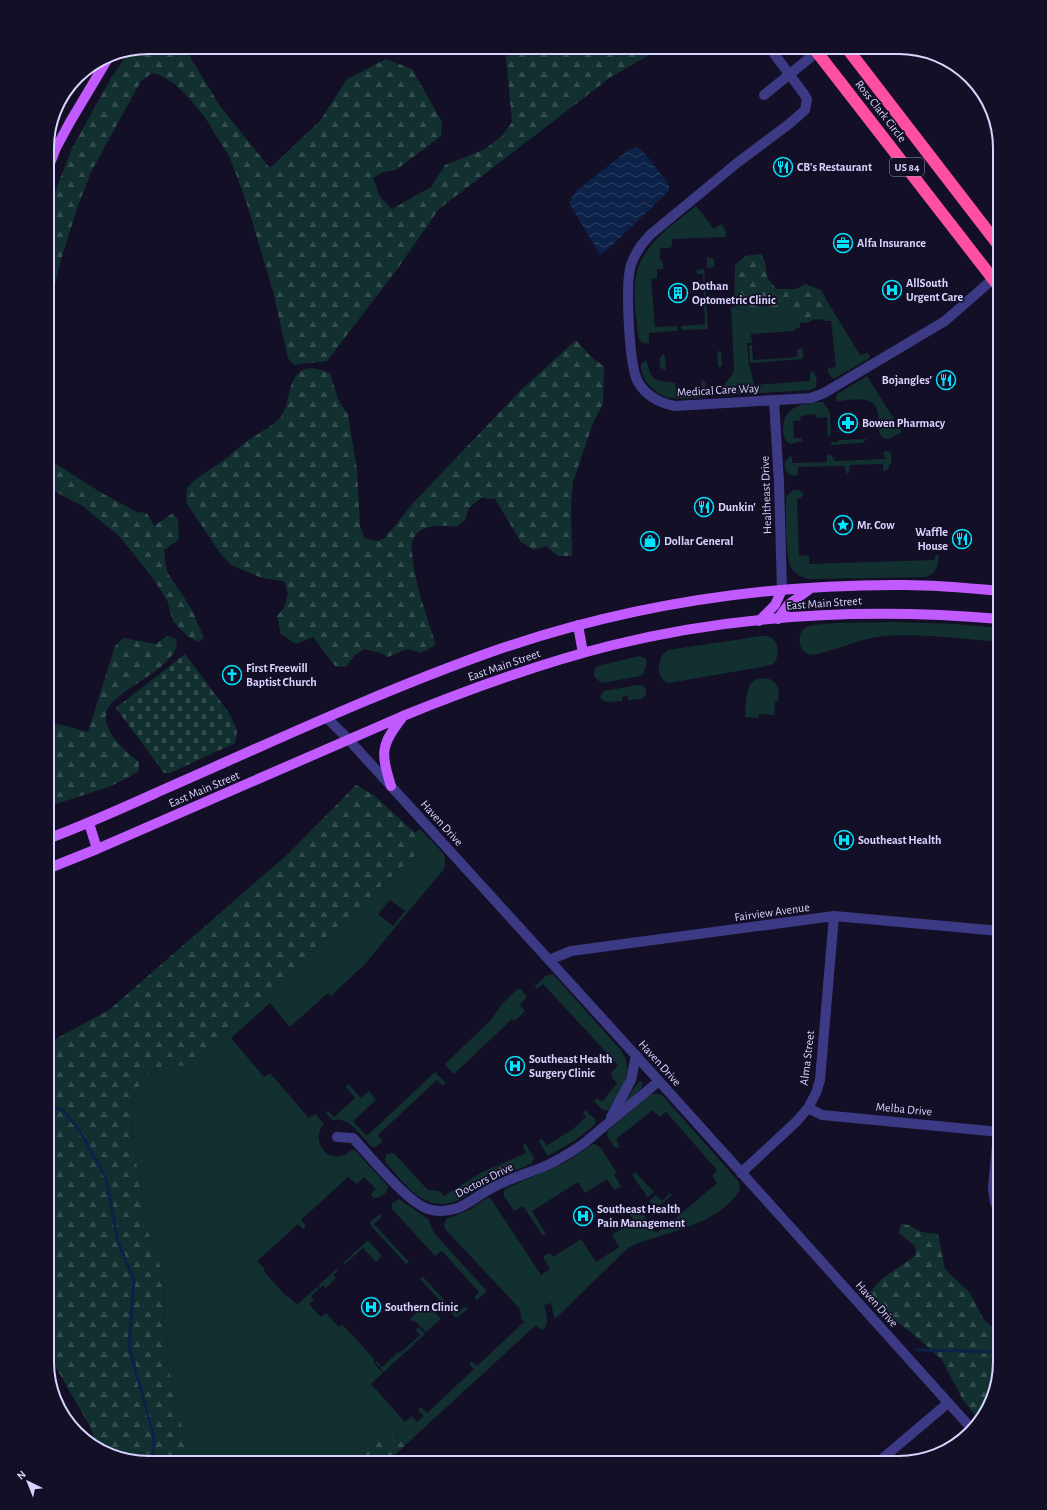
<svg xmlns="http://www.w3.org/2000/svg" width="1047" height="1510" font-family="'Alegreya Sans',sans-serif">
<defs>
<pattern id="forest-firs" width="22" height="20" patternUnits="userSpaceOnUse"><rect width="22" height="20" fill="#12302f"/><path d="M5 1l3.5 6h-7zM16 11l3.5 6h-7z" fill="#344d4e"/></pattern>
<pattern id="cemetery-stones" width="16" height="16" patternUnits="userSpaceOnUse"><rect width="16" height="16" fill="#12302f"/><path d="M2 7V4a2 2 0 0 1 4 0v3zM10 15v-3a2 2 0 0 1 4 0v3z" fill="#344d4e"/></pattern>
<pattern id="water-waves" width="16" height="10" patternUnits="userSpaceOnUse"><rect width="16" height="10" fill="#0c2248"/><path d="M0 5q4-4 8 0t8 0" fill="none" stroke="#2f4163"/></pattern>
</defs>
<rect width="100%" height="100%" fill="#130f26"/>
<path fill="#12302f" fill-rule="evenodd" d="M696 206 714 229 721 224C725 228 726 231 726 237L672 239V246L670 248H660V260L663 261V269H657V278L651 279 655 327 677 326V331L649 333V343C644 345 639 341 638 336 637 319 633 301 635 284 637 248 670 227 696 206Z
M707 258H711L714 259V267L707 268Z
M704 269 708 329 682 330 681 326 705 324 703 274H697L696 270Z
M827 301 860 355 868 353 870 356 868 359 835 378 831 377 827 370 829 368 836 367 831 321H824L823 319 812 320 810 322 800 323V328L794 329V331L751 334 752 343H747L749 367H750L754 385 810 381V373L812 371C817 374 817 382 816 387L810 390 727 395C716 386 733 379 734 369L731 307 753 313 794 309 820 315Z
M749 345H752L753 360 797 357V349H801L802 346 803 359 750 363Z
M719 351 721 352 722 366 720 367 718 366 717 352Z
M664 354 665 356 666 371 660 367V357Z
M645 361 647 362C651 383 657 380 675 383L676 391 702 389 701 381 704 380 706 383C705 387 705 392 703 395 700 398 695 398 691 398 684 399 676 399 669 398 655 394 640 380 641 364Z
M867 376 902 432 889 439H885C883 437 881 436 880 434 875 425 885 404 865 400 856 398 846 401 837 401L836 399 837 394Z
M823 402 830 412 831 433 828 437 827 417 817 418 815 414 801 416 800 421H793L794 438H801L803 441 790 444C785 441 784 437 783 431 782 407 803 402 823 402Z
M867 439 862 443 830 445 833 441 836 443 839 440Z
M887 451 891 453V464L889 465V468L885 471 883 470V464L850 465 849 472 847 474 846 472 845 466 798 467V475L793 476C783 472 782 463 790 456L792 457V463L827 462V456L829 454 832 456 835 461 885 459 883 452Z
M793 490H799L803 494V496L797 500 799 556 809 555V564L935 560V555H939C938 566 937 573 926 577L809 579C801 577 795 574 791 567 785 556 786 512 786 497Z
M896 622 955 624 1000 628V642C963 639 921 633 884 636 859 638 835 652 810 655 805 653 801 650 800 644 799 638 800 631 805 628 815 621 881 623 896 622Z
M762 636C765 636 769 636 772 638 780 644 779 660 772 665L669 683C654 680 657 656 668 650Z
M639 656 645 658 647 661 644 673 641 676 602 683 599 681 594 676V670L598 666Z
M767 678 775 682 779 690 778 701H775L774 715 759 714 758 718 745 717C746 708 745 684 755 680 758 679 763 679 767 678Z
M638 685 643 686 646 690V695L641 699 628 700 627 696 622 697V701L606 702 600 698 601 694 604 691Z
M420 829 443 853C446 860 446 864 443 870L365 964 331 996 328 993 290 1027 270 1003 231 1038 264 1077 270 1073 309 1118 315 1114 324 1124C312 1137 322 1160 341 1156 345 1155 348 1152 352 1150H355L388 1186C387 1194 381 1198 374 1198L371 1196V1194L376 1189 364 1177 357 1184 348 1177 301 1220 306 1226 305 1228 303 1229 298 1224 257 1261 264 1268 265 1273 286 1296 289 1297 297 1305 317 1287 319 1289 311 1296 314 1300 309 1304 321 1317 326 1313 339 1327 342 1324 375 1360 373 1362 383 1373 371 1384 405 1422 412 1416 417 1422 424 1416 419 1411V1408H422L427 1413 474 1369 470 1365V1362H473L477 1366 524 1322 521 1319 520 1309 445 1229 444 1225 446 1219 469 1210 487 1198 491 1199 541 1275 550 1269 544 1259V1256L550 1253 553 1257 581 1239 596 1262 619 1247 612 1235 634 1221 627 1210 633 1205 640 1216 643 1214 656 1233 679 1216 676 1208 682 1213 717 1183 712 1176 717 1170 666 1112 659 1117 653 1110 616 1139 620 1147 615 1148 607 1136 608 1131 649 1095C655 1093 658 1093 663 1096L739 1182 740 1190C723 1218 686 1228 657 1237 648 1240 637 1243 628 1248L557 1317 555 1318 554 1317 551 1303 544 1305C546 1314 551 1326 541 1330L536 1325 413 1438 402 1432 326 1463H195L188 1454 168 1366 164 1312 165 1280 147 1229 131 1129 134 1097 145 1074 167 1065 187 1066 415 855V833ZM390 900 405 911 393 926 378 914Z
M553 974 620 1049C636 1071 622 1090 608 1110 602 1112 598 1105 594 1101L597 1098 602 1102 617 1083 612 1077 611 1073 618 1065 543 984 537 989 529 980 535 986 545 977 544 976Z
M517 989H521L527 997 520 1005 525 1011 515 1021 512 1019 454 1074 446 1066V1063L490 1021 502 1004Z
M435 1072 445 1082 444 1085H442L437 1080 378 1135 383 1142 375 1147 371 1146C361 1136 349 1116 332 1120L326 1113 328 1111 334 1117 355 1098 346 1087 348 1084 361 1098 369 1091 376 1100 353 1121 366 1135H368Z
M639 1081 642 1082V1087L624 1105 623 1104Z
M585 1110 595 1119 596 1122 595 1124C581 1137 566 1147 549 1155H547L539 1141 540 1139 543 1140 546 1146 573 1129 586 1117 583 1113Z
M524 1144H526L534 1158 532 1163C516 1171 498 1177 482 1185 473 1190 465 1197 456 1201 425 1214 404 1183 386 1163L385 1159 387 1154 394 1153 425 1187 429 1190 439 1191 444 1196 482 1172 526 1153 523 1146Z
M593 1144H595L600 1147 617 1173 614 1175 621 1186 614 1190 607 1179 585 1193 578 1182 532 1211 546 1234 543 1236 523 1206 514 1211 504 1196V1191L507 1188 566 1162Z
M635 1172 654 1192 647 1198V1196L632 1175Z
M670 1193 672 1195C664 1202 658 1210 649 1201L656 1195 662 1201Z
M399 1199 428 1219 434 1233 486 1290V1292L477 1300 475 1299V1297L479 1292 442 1251 435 1256 392 1209V1203Z
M379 1215H381V1217L374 1224 409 1262 406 1264 371 1226 370 1222Z
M368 1240 382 1256 376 1262 363 1248 344 1265 343 1263Z
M336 1269 338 1271 333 1275 336 1278 326 1288 323 1285 320 1288 318 1286Z
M423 1277 457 1314 464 1307 467 1308V1310L456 1318 420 1279Z
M426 1303 441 1319 426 1332 415 1321 413 1322 410 1319Z
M416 1325 425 1334 384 1372 375 1362 377 1361 382 1367 398 1352 400 1353 420 1335 416 1330 418 1327Z"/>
<path fill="url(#forest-firs)" d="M148 47H182L189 55 220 106 270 168 320 121 347 79 386 59 412 69 442 122 441 136 396 170 383 172 373 178 380 197 392 209 431 187 445 165 485 149 502 136 512 122 505 47H663L611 77 439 209 398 268 327 361 294 365 288 358 273 291 246 201 230 158 206 119 191 100 176 85 160 75 152 73 141 81 91 172 78 206 60 263 56 281 53 288 47 291V212L72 148 111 78 130 51Z
M761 254 765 262 767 277 776 289H796L805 284 821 290 827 301 821 315 806 318 794 309 753 313 734 307 735 265 745 256Z
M47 314H49L53 330 47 342Z
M576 340 592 358 604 366 603 404 593 423 573 482 571 505 572 556H558L546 546 533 550 521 542 495 499 481 498 469 508 465 520 457 527C442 525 417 523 412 543 411 546 412 550 412 552 414 583 427 616 436 645L421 653 407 649 388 657 380 653 364 649 354 656 346 667 335 666 313 637 296 644 281 634 277 616 284 608 288 593 284 581 262 578 231 565 220 553 186 502 187 488C199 475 210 470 224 460 233 453 242 444 253 437 261 432 271 427 278 420 292 407 285 383 301 371 309 365 322 370 330 373L338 399 348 415 357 469 360 527 365 539 378 541 385 538 414 502 522 389Z
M47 458 100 492 137 512 147 513 154 526 173 513 178 520 179 539 164 550 167 572 191 608 204 638 198 642 187 636 173 621 167 600 152 577 119 536 84 507 54 491 47 492Z
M167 636 177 639C176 642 177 646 176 648 172 658 161 667 153 673 142 680 111 699 107 710 100 730 125 751 139 762L138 772 111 786 47 807V721L88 732 115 646 123 638 156 644Z
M356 785 375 796 415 833V855L187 1066 167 1065 145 1074 134 1097 131 1129 147 1229 165 1280 164 1312 168 1366 188 1454 195 1463H142L97 1448 91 1428 47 1352V1040L50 1042 109 1010 289 853Z
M901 1224 909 1225 921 1232 938 1234 945 1269 970 1293 984 1320 1000 1333V1362L986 1413 979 1420 963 1400 942 1360 911 1332 891 1318 868 1294 882 1279 916 1255 915 1246 899 1233Z
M402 1432 413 1438 386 1463H326Z"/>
<path fill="url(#cemetery-stones)" d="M185 654 229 713 237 731 235 743 170 773H164L116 708Z"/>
<path fill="url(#water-waves)" d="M638 147 647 156 669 185V191L607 250 600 255 569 203 572 197 577 190 630 149Z"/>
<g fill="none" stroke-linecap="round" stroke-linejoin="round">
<path stroke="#0c2248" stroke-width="3" d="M47 1106 61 1109 78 1128 106 1178 118 1242 134 1280 129 1346 154 1437 152 1463
M917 1350 1000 1352"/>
<path stroke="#3d3a85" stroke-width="10" d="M769 47 804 94 807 99 805 110 789 124 737 163 651 234C642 243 635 253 631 265 625 283 629 366 638 382 646 396 660 403 675 406L811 398 824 393 945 321 993 279
M764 95 817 52 826 47
M774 400 779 483 782 590
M327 718 349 740 659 1081 971 1428
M549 960 571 951 834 916 1000 931
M808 1108 822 1115 1000 1132
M611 1117 631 1080 636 1055
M998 1132 993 1189 995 1202 1000 1214
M337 1137 353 1138C370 1156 407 1202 428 1209 437 1212 449 1211 458 1208 470 1203 480 1194 492 1188 508 1179 526 1174 543 1167 557 1161 570 1153 583 1144L659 1081
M741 1173 797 1121 808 1108 816 1093 820 1080 834 916
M877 1463 948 1403"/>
<path stroke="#c25bff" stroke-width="10" d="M47 171 56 148 70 122 110 55
M778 619 788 605 811 588
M759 621 775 605 782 590
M578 625 583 653
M391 786C381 753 380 746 402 718
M89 823 97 849
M47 839C88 824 127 806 167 788 274 741 381 691 491 652 623 606 765 584 905 585 936 585 968 588 1000 591
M47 869 97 849 403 716C472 688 541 663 613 645 739 614 871 608 1000 619"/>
<path stroke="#ff4fa3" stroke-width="12" d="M813 47 1000 288
M846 47 1000 247"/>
</g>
<defs>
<g id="restaurant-ring" transform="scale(1)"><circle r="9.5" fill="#130f26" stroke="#00e5ff" stroke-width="1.5"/><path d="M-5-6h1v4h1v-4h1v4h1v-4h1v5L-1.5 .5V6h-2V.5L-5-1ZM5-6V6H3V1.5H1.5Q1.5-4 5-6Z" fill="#00e5ff"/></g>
<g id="office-ring" transform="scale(1)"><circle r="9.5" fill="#130f26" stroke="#00e5ff" stroke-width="1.5"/><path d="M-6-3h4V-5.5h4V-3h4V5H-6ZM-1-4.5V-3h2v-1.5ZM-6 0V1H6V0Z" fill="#00e5ff"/></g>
<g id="hospital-ring" transform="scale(1)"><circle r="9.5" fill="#130f26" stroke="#00e5ff" stroke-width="1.5"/><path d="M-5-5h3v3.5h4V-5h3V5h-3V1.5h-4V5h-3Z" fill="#00e5ff"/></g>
<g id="building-ring" transform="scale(1)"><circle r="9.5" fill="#130f26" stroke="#00e5ff" stroke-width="1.5"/><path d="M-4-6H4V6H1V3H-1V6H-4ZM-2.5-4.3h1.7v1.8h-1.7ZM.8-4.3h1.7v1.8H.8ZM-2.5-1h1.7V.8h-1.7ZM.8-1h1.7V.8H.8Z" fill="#00e5ff"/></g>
<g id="pharmacy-ring" transform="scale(1)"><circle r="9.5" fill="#130f26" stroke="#00e5ff" stroke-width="1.5"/><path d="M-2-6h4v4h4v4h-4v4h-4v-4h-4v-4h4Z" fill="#00e5ff"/></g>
<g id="sight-ring" transform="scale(1)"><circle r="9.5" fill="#130f26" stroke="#00e5ff" stroke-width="1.5"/><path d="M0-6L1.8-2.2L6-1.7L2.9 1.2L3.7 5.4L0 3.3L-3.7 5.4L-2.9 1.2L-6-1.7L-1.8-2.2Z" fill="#00e5ff"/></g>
<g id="shop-ring" transform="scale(1)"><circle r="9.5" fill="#130f26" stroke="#00e5ff" stroke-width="1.5"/><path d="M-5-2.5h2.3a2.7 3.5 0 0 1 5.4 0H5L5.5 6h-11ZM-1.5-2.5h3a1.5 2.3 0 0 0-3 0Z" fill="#00e5ff"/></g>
<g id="church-ring" transform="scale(1)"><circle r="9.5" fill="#130f26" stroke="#00e5ff" stroke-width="1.5"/><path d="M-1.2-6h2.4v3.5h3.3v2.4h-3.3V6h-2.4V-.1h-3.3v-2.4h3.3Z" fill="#00e5ff"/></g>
</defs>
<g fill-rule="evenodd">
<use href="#restaurant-ring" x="783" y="167"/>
<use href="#office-ring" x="843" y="243"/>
<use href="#hospital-ring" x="892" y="290"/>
<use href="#building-ring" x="678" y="293"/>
<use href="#restaurant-ring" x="946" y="380"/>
<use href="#pharmacy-ring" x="848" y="423"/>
<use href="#restaurant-ring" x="704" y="507"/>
<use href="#sight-ring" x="843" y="525"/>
<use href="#restaurant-ring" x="962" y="539"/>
<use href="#shop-ring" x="650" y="541"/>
<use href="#church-ring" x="232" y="675"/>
<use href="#hospital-ring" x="844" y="840"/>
<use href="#hospital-ring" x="515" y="1066"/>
<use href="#hospital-ring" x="583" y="1216"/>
<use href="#hospital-ring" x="371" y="1307"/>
</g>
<g text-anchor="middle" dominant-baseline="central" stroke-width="3.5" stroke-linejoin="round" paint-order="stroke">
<rect fill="#130f26" stroke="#9e99be" stroke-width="1" x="890" y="158" width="34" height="18" rx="3"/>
<g font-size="11" font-weight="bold" fill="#d9d4ff">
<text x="907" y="167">US 84</text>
</g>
<g font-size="12" fill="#d9d4ff" stroke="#130f26">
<text transform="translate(881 111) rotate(52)">Ross Clark Circle</text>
<text transform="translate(718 390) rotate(-3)">Medical Care Way</text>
<text transform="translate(766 495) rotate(-92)">Healtheast Drive</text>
<text transform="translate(824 603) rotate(-4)">East Main Street</text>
<text transform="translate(504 665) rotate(-19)">East Main Street</text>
<text transform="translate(204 789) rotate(-23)">East Main Street</text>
<text transform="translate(442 823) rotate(48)">Haven Drive</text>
<text transform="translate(772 912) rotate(-8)">Fairview Avenue</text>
<text transform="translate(807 1058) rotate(-83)">Alma Street</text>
<text transform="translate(660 1063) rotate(48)">Haven Drive</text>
<text transform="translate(904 1109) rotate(5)">Melba Drive</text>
<text transform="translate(484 1180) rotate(-27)">Doctors Drive</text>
<text transform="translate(877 1304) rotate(48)">Haven Drive</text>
</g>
<g font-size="12" font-weight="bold" fill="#d9d4ff" stroke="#130f26" text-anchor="start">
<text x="797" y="167">CB's Restaurant</text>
<text x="857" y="243">Alfa Insurance</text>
<text x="906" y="283">AllSouth<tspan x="906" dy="14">Urgent Care</tspan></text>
<text x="692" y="286">Dothan<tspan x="692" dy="14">Optometric Clinic</tspan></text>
<text x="932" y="380" text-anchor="end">Bojangles'</text>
<text x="862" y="423">Bowen Pharmacy</text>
<text x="718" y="507">Dunkin'</text>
<text x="857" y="525">Mr. Cow</text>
<text x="948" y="532" text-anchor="end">Waffle<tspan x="948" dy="14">House</tspan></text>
<text x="664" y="541">Dollar General</text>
<text x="246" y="668">First Freewill<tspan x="246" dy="14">Baptist Church</tspan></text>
<text x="858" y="840">Southeast Health</text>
<text x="529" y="1059">Southeast Health<tspan x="529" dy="14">Surgery Clinic</tspan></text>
<text x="597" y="1209">Southeast Health<tspan x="597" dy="14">Pain Management</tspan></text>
<text x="385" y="1307">Southern Clinic</text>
</g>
</g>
<path d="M0 0H1047V1510H0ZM148 54H899A94 94 0 0 1 993 148V1362A94 94 0 0 1 899 1456H148A94 94 0 0 1 54 1362V148A94 94 0 0 1 148 54Z" fill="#130f26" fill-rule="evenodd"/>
<path fill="none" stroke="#d9d4ff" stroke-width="2" d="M148 54H899A94 94 0 0 1 993 148V1362A94 94 0 0 1 899 1456H148A94 94 0 0 1 54 1362V148A94 94 0 0 1 148 54Z"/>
<g transform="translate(28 1482) rotate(317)" stroke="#130f26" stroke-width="3" paint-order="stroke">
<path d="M0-3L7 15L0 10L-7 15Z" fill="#d9d4ff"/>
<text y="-6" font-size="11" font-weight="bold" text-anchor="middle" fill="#d9d4ff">N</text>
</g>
</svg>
